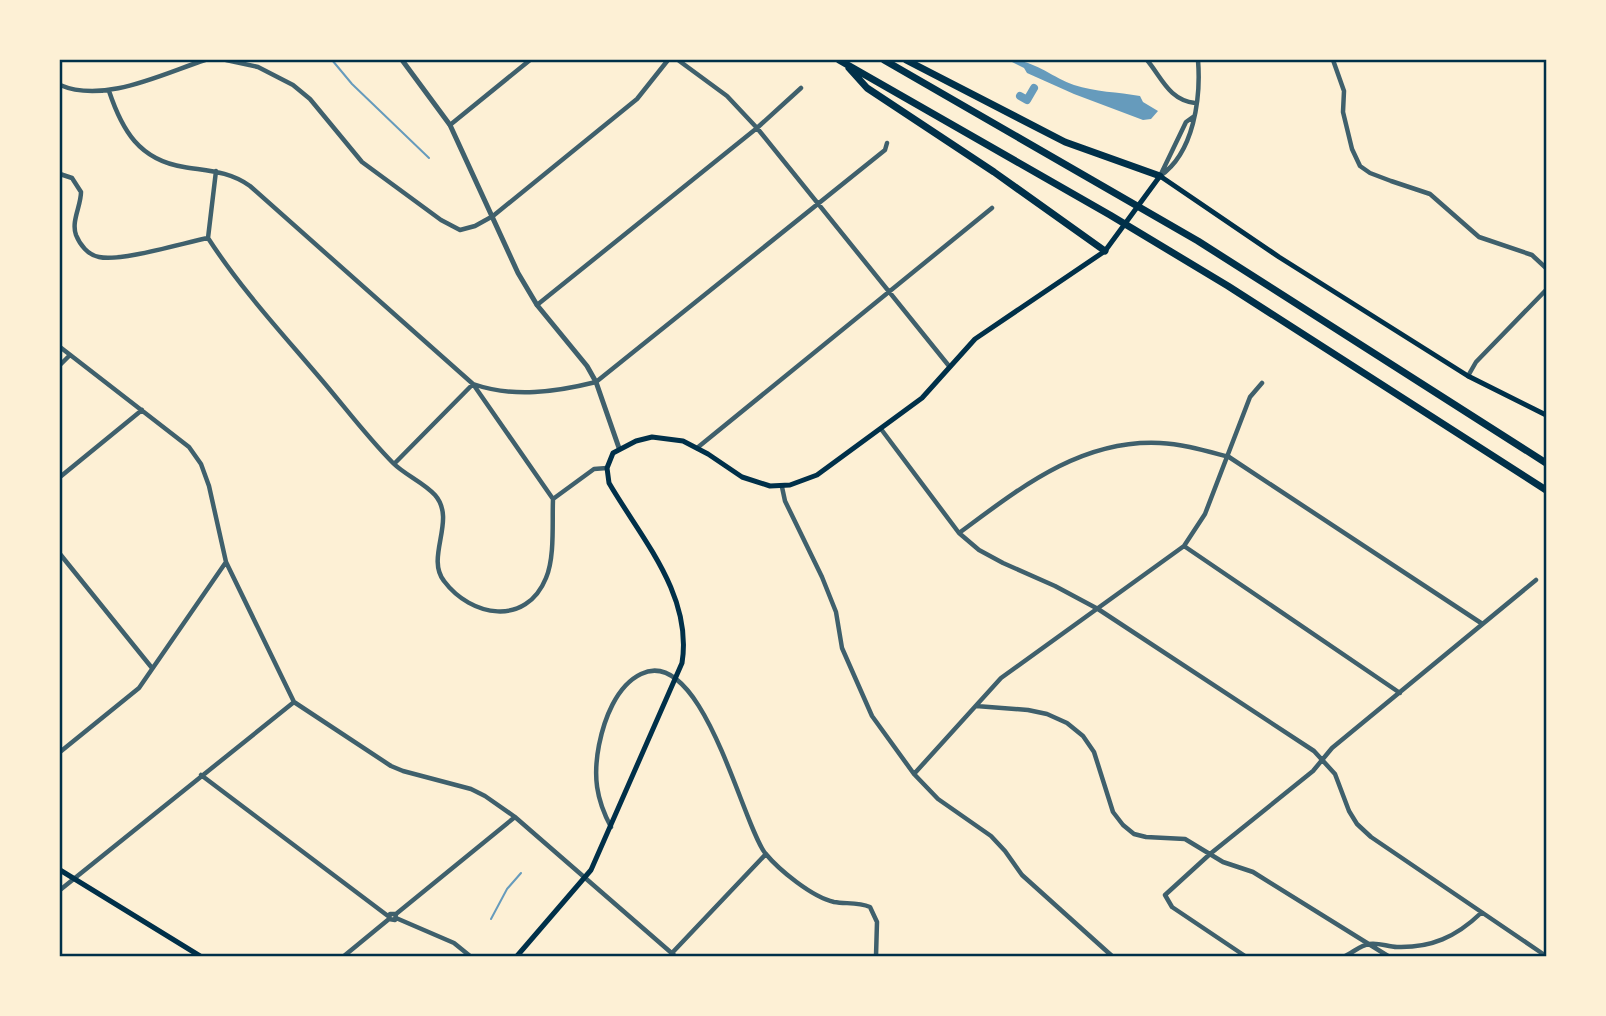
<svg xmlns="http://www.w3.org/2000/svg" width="1606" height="1016" font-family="'Roboto Condensed',sans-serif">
<rect width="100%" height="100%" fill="#fdf0d5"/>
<path fill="#669bbc" d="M1008 60C1033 59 1051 77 1074 85 1095 92 1118 92 1140 96L1143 102 1158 111 1151 119 1143 120 1074 94 1027 73 1024 68Z"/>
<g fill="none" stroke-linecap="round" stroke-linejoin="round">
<path stroke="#669bbc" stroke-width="2" d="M332 60 352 84 429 158
M491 919 507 889 521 873"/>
<path stroke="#669bbc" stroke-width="8" d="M1020 96 1027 100 1034 88"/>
<path stroke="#3f606c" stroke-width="4.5" d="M226 60 258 67 293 85 310 99 362 162 441 220 460 230 475 226 493 216 637 99 668 60
M678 60 727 96 757 128 949 366
M1147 60C1162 78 1169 100 1195 103
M1333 60 1344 91 1343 112 1352 149 1360 166 1370 173 1391 181 1430 194 1479 237 1532 255 1546 268
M60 85C104 104 162 74 205 60
M109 91C122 130 139 160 184 167 208 171 229 171 250 186L473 384 553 499
M450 125 530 60
M216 171 208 238C241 289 281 332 320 378 344 406 367 437 393 463 405 475 423 482 435 495 457 520 425 557 444 581 471 617 526 627 546 578 555 557 552 522 553 499L594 469 607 468
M60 174 72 178 81 192C81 206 71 221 76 235 80 245 88 255 99 257 121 262 183 243 208 238
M1160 176C1194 153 1201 98 1198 60
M1160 176 1186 122 1193 117
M537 305 757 128 801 88
M60 347 189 447 201 464 209 486 226 562 294 702 391 766 403 771 471 789 485 796 515 817 675 956
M60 365 70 355
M1468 376 1476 362 1546 290
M881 429 959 533 979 550 1003 563 1055 586 1098 609 1314 751 1335 774 1349 811 1357 824 1371 837 1546 956
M697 448 992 208
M394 464 473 384C513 398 556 392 596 382L885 150 887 143
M60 477 142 410
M782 487 785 501 822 577 836 612 842 648 872 716 914 774 938 799 991 836 1005 851 1022 875 1112 956
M959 533C1019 489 1080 439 1160 443 1183 444 1206 451 1229 457L1481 623
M1184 546 1400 693
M60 554 152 668
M976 706 1028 710 1047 714 1067 723 1083 736 1094 752 1113 812 1123 825 1134 834 1146 837 1185 839 1223 862 1253 872 1388 956
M60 752 139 688 226 562
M914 774 1001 678 1184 546 1205 514 1250 397 1262 383
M201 775 388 916
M611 827C596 799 593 776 599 745 604 720 616 686 641 674 702 644 742 823 765 853 779 870 812 897 834 902 846 904 858 902 870 907L877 922 876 956
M60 890 294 702
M396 914 515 817
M396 918 454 943 470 956
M672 953 766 854
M344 956 389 919 390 914H396L395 920 389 919
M1245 956 1172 907 1165 895 1210 854 1313 771 1332 748 1536 580
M1345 956C1352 953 1361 945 1369 944 1378 942 1388 947 1397 947 1431 948 1456 937 1481 913"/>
<path stroke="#3f606c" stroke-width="5" d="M402 60 450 125 518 273 537 305 587 366 596 382 619 448"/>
<path stroke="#003049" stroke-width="5" d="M60 870 200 956
M517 956 591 870 682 663C693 595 641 538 609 483L607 468 613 453 636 441 652 437 683 441 708 454 742 477 770 486 790 485 817 475 922 398 975 339 1105 251 1160 176 1279 257 1468 376 1546 415"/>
<path stroke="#003049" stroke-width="7" d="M839 60 1110 215 1228 286 1546 490
M884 60 1198 241 1546 463
M906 60 1065 142 1160 176
M849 68 867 88 994 172 1105 251"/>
</g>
<rect width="1606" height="1016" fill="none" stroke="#fdf0d5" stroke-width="122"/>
<rect x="61" y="61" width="1484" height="894" fill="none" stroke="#003049" stroke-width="2.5"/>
</svg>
